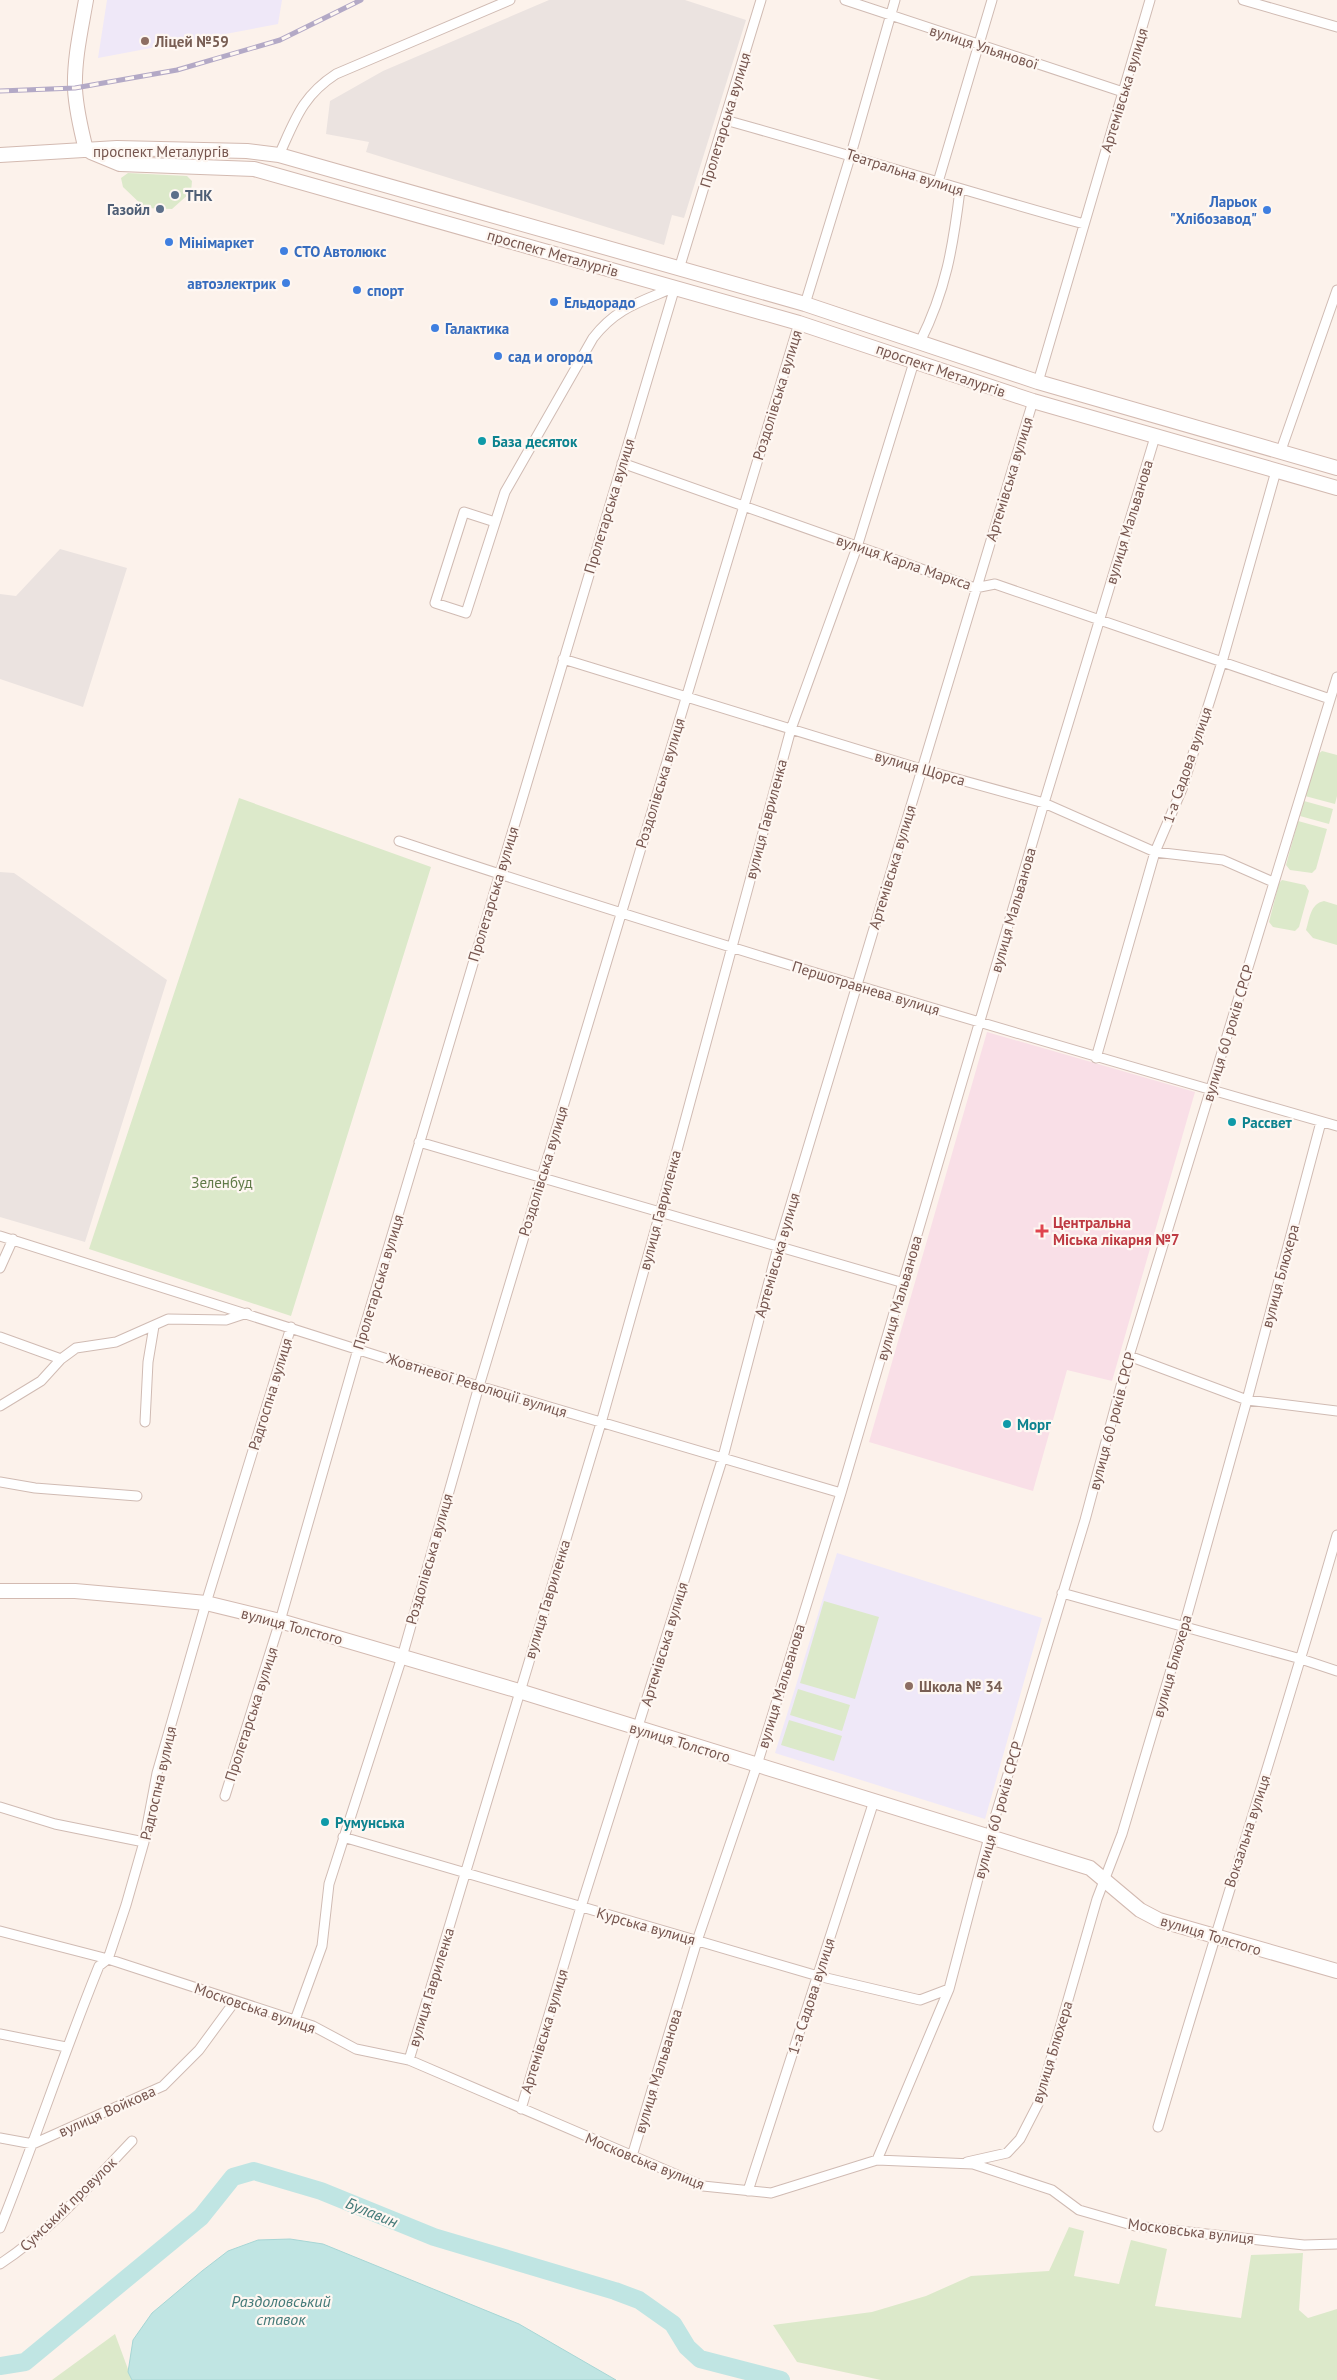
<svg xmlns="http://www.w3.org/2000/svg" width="1337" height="2380" font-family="'PT Sans',sans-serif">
<rect width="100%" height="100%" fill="#fcf2eb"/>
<path fill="#ebe3e0" d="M549 0H685L746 20 684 218 672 215 664 245 366 152 369 142 326 134 330 101 383 71Z
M60 549 127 568 83 707 0 679V594L16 596Z
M0 872 14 873 167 980 85 1242 0 1217Z"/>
<path fill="#efe8f8" d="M107 0H282L278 24 98 58Z
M837 1553 1042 1618 985 1819 775 1753Z"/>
<path fill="#f9dfe7" d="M987 1032 1195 1092 1112 1381 1067 1370 1033 1491 869 1442Z"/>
<path fill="#dce9ca" d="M128 173 187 176 192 181 191 192 172 209 145 208 123 187 121 178Z
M1322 751 1337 755V796L1335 804 1305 796 1317 755Z
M239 798 431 867 291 1316 89 1249Z
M1304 801 1333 809 1329 824 1300 816Z
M1298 821 1327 829 1316 869 1312 873 1290 870 1286 865Z
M1282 880 1305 885 1309 891 1299 927 1295 931 1273 927 1269 922 1279 883Z
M1324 901 1337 905V945L1313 938 1306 930C1310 918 1310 904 1324 901Z
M824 1601 879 1617 855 1699 800 1683Z
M798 1689 850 1705 842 1731 790 1715Z
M789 1720 842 1736 834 1761 781 1745Z
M1069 2227 1084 2231 1074 2276 1119 2284 1131 2240 1167 2249 1155 2306 1241 2318 1251 2255 1303 2253 1299 2310 1308 2318 1337 2309V2380H881L797 2362 773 2325 872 2312 926 2296 971 2276 1049 2271Z
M115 2334 132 2380H52Z"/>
<path fill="#c0e5e3" stroke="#a7d6d5" d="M290 2239 323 2244 519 2324 616 2380H132L128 2372 133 2340 152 2313 202 2271 228 2251 258 2240Z"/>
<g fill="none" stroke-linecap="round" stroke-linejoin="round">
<path stroke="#c0e5e3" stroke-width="18" d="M0 2366 25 2362 201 2217 233 2177 254 2171 321 2191 434 2237 615 2291 639 2300 673 2324 687 2347 700 2359 781 2380"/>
<g stroke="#d0bbb3" stroke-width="11">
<path id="street" d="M845 0 1123 92
M1243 0 1337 27
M725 120C845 153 964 191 1084 224
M279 155C295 120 302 96 336 74L510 0
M938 182 992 0
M679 269 761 0
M805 304 851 154 895 0
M920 342C946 290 953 247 960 190
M1038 382 1150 0
M1280 453 1337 290
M622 463 975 588 995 584 1330 699
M563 659 921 769 1044 803 1155 852 1223 860 1273 882
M399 841C709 944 1023 1036 1337 1126
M1096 1058 1155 852 1182 789 1222 662 1276 471
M419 1142 904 1283
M0 1236 397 1362 841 1493
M0 1268 13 1239
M0 1337 61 1359
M1129 1356 1247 1400 1337 1411
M0 1406 41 1381 61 1359 76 1348 116 1342 168 1319 226 1320 247 1313
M145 1422 148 1362 154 1326
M0 1482 35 1488 137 1496
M1062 1593 1301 1659 1337 1671
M225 1796 280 1621 358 1349 675 287C641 302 617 307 593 338L505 492 466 613 435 603 464 512 495 522
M0 1807 55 1824 144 1842
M343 1837 818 1976 920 2000 949 1989
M0 1931 108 1959 313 2026 356 2049 409 2060 703 2186 771 2193 877 2160 973 2164 1052 2190 1079 2210 1135 2226 1304 2245 1337 2244
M295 2020 322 1946 329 1884 402 1657 479 1386 799 323
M0 2034 66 2047
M409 2060 601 1423 660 1213 791 729 857 547 914 362
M521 2109 581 1907 723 1457 778 1247 1033 401
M1158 2127C1216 1929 1280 1733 1337 1535
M0 2138 33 2144 163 2086 199 2050 235 2001
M632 2156 697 1941 757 1765 841 1493 1044 803 1155 437
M877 2160 949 1989 989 1837 1085 1520 1129 1356 1337 677
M967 2162 1007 2153 1020 2139 1038 2104 1097 1899 1122 1834 1184 1626 1247 1400 1321 1122
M748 2191 874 1801
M0 2228C35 2141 64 2052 99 1966L108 1959 126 1905 144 1842 157 1773 206 1603 291 1327
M0 2264C50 2231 91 2184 132 2141"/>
</g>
<g stroke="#d3bab1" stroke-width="16">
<path id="secondary" d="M86 150C81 130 76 109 75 89 74 59 81 29 86 0
M91 152 120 164 254 169 799 323 1033 401 1337 488
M0 155 117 148 247 151 279 155 805 304 1038 382 1337 468
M0 1591H75L154 1598 206 1603 280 1621 519 1691 1090 1868 1140 1910 1159 1920 1337 1971"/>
</g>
<use href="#street" stroke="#fff" stroke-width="9"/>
<use href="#secondary" stroke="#fff" stroke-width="14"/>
<g stroke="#b3a9c6" stroke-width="5">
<path id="rail" d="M0 91 75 88 177 70 280 40 361 0"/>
</g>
<use href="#rail" stroke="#fef7f2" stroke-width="3" stroke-dasharray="9" stroke-linecap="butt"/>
</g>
<g fill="#8d6e63" stroke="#fef7f2" stroke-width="2">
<circle cx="145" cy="41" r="5"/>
<circle cx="909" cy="1686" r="5"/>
</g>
<g fill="#5c6f8a" stroke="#fef7f2" stroke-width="2">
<circle cx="175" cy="195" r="5"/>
<circle cx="160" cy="209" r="5"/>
</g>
<g fill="#3f7fe0" stroke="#fef7f2" stroke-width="2">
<circle cx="1267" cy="210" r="5"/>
<circle cx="169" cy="242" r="5"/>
<circle cx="284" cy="251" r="5"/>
<circle cx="286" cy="283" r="5"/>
<circle cx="357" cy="290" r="5"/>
<circle cx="554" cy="302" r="5"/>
<circle cx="435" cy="328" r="5"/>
<circle cx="498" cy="356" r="5"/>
</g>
<g fill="#0f9aa8" stroke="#fef7f2" stroke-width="2">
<circle cx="482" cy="441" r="5"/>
<circle cx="1232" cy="1122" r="5"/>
<circle cx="1007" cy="1424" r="5"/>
<circle cx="325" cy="1822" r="5"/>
</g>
<path fill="#e0444e" stroke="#fef7f2" stroke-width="2" d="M1039.5 1223.5h5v5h5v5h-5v5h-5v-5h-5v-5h5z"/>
<g text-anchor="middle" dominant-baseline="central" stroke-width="4.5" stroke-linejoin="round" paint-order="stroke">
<g font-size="15" font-weight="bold" fill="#785e54" stroke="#fef7f2" text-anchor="start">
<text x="155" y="41">Ліцей №59</text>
<text x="919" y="1686">Школа № 34</text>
</g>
<g font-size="15" fill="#76564f" stroke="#fef7f2">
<text transform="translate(984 47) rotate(18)">вулиця Ульянової</text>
<text transform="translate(1124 90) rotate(-73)">Артемівська вулиця</text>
<text transform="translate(725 120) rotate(-73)">Пролетарська вулиця</text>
<text x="161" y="151">проспект Металургів</text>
<text transform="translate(905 172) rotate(18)">Театральна вулиця</text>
<text transform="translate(553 253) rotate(16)">проспект Металургів</text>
<text transform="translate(941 370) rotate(19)">проспект Металургів</text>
<text transform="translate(777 395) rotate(-73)">Роздолівська вулиця</text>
<text transform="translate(1009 479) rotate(-73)">Артемівська вулиця</text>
<text transform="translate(609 506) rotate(-73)">Пролетарська вулиця</text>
<text transform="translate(1129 522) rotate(-73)">вулиця Мальванова</text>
<text transform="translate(904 562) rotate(19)">вулиця Карла Маркса</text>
<text transform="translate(1187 765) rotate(-71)">1-а Садова вулиця</text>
<text transform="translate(920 768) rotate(16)">вулиця Щорса</text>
<text transform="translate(660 783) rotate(-73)">Роздолівська вулиця</text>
<text transform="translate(766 819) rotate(-75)">вулиця Гавриленка</text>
<text transform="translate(892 867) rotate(-73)">Артемівська вулиця</text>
<text transform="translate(493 894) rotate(-73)">Пролетарська вулиця</text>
<text transform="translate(1013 910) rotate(-74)">вулиця Мальванова</text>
<text transform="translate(866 988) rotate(17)">Першотравнева вулиця</text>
<text transform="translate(1228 1033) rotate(-73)">вулиця 60 років СРСР</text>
<text transform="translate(543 1171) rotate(-73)">Роздолівська вулиця</text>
<text transform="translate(660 1210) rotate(-75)">вулиця Гавриленка</text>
<text transform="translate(777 1255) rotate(-74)">Артемівська вулиця</text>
<text transform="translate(1280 1276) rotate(-75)">вулиця Блюхера</text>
<text transform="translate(378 1282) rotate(-73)">Пролетарська вулиця</text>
<text transform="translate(899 1298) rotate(-74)">вулиця Мальванова</text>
<text transform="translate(477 1385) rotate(17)">Жовтневої Революції вулиця</text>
<text transform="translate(270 1394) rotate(-73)">Радгоспна вулиця</text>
<text transform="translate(1112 1421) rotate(-75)">вулиця 60 років СРСР</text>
<text transform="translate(429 1559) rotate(-74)">Роздолівська вулиця</text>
<text transform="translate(547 1599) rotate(-73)">вулиця Гавриленка</text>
<text transform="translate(292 1626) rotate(15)">вулиця Толстого</text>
<text transform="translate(664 1644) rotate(-73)">Артемівська вулиця</text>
<text transform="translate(1172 1666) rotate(-74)">вулиця Блюхера</text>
<text transform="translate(781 1686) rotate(-73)">вулиця Мальванова</text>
<text transform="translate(251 1714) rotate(-72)">Пролетарська вулиця</text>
<text transform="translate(680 1742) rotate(17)">вулиця Толстого</text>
<text transform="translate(158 1783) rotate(-77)">Радгоспна вулиця</text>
<text transform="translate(998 1810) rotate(-74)">вулиця 60 років СРСР</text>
<text transform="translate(1247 1831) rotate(-72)">Вокзальна вулиця</text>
<text transform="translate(646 1926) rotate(16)">Курська вулиця</text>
<text transform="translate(1211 1935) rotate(17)">вулиця Толстого</text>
<text transform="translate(431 1987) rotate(-73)">вулиця Гавриленка</text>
<text transform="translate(811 1996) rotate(-72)">1-а Садова вулиця</text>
<text transform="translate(255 2008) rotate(19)">Московська вулиця</text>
<text transform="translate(544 2031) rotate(-73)">Артемівська вулиця</text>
<text transform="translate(1052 2052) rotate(-73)">вулиця Блюхера</text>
<text transform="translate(658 2071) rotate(-73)">вулиця Мальванова</text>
<text transform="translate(107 2111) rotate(-24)">вулиця Войкова</text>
<text transform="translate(645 2161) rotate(22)">Московська вулиця</text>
<text transform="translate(68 2204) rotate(-44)">Сумський провулок</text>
<text transform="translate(1191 2231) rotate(7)">Московська вулиця</text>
</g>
<g font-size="15" font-weight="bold" fill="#4e5e75" stroke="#fef7f2" text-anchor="start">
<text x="185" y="195">ТНК</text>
<text x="150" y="209" text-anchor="end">Газойл</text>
</g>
<g font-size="15" font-weight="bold" fill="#366cbe" stroke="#fef7f2" text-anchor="start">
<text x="1257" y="201" text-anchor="end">Ларьок<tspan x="1257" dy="17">"Хлібозавод"</tspan></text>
<text x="179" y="242">Мінімаркет</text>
<text x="294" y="251">СТО Автолюкс</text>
<text x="276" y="283" text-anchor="end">автоэлектрик</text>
<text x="367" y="290">спорт</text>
<text x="564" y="302">Ельдорадо</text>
<text x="445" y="328">Галактика</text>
<text x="508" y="356">сад и огород</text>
</g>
<g font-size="15" font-weight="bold" fill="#0d838f" stroke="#fef7f2" text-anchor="start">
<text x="492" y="441">База десяток</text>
<text x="1242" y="1122">Рассвет</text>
<text x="1017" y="1424">Морг</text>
<text x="335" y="1822">Румунська</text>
</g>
<g font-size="15" fill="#607a48" stroke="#fef7f2">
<text x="222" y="1182">Зеленбуд</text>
</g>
<g font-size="15" font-weight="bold" fill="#be3a42" stroke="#fef7f2" text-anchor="start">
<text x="1053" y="1222">Центральна<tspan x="1053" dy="17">Міська лікарня №7</tspan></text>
</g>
<g font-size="16" font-style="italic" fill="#437978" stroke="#fef7f2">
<text transform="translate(372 2212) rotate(22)">Булавин</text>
<text x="281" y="2301">Раздоловський<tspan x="281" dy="18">ставок</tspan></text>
</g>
</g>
</svg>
